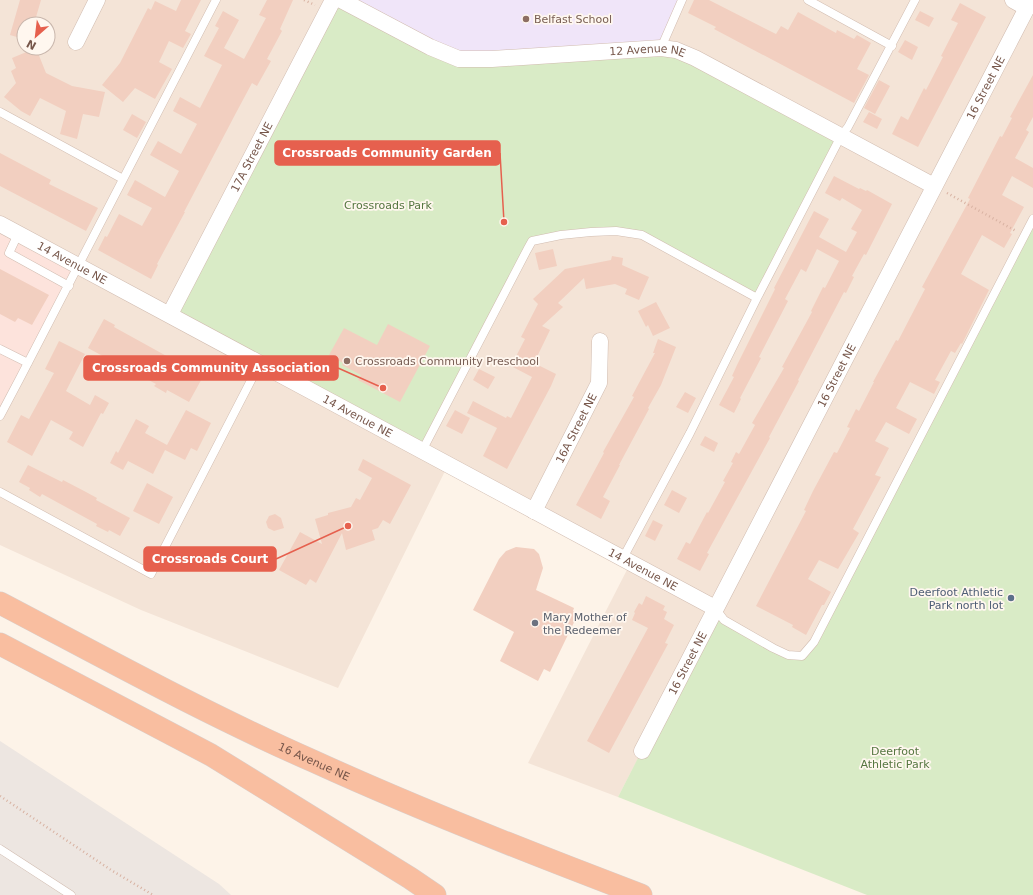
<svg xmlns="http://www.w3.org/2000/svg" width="1033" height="895" font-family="'DejaVu Sans',sans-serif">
<rect width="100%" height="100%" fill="#fdf3e8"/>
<path fill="#f4e4d7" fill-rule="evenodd" d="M0 0H1033V219L808 650 642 751 618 797 528 763 631 562 448 465 338 688 141 610 0 545ZM24 24H48V48H24Z"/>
<path fill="#fde3dc" d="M0 224 79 266 0 415Z"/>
<path fill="#ede6e1" d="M0 741 219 884 231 895H0Z"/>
<path fill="#f0e5f9" d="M341 0H682L661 48 476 60Z"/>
<path fill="#d9ebc6" d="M333 0 445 54 661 48 841 136 757 298 629 232 532 241 422 451 170 314Z
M1033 219V895H867L618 797 715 608 724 620 788 655 808 650Z"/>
<path fill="#f2cfc0" d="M20 0H41L34 24H24V39L10 35Z
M181 0H201L185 31 191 34 183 48 169 41 159 62 172 69 155 99 135 88 123 102 102 85 120 63 148 8 151 10 155 1 176 11Z
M267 0H293L280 29 282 31 267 59 271 61 257 86 252 83 237 111 184 212H185L157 264 158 265 151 279 98 250 105 236 107 237 119 214 142 226 152 208 127 195 135 180 165 197 179 171 150 155 158 141 181 154 197 124 173 111 180 97 200 108 222 65 204 56 219 28 215 26 223 11 239 20 224 48 244 59 266 18 259 15Z
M694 0H709L776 34 781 26 788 30 798 12 836 33 837 30 854 39 857 35 871 43 857 69 869 75 854 103 714 29 716 27 688 13Z
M960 3 986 17 918 147 892 134 901 116 908 120 924 88 926 90 943 57 941 56 958 23 951 20Z
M920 11 934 18 929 27 915 20Z
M905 40 918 47 912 60 898 52Z
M36 48 46 73 72 86 105 92 99 117 83 114 77 139 60 134 66 111 40 98 30 116 21 111 4 97 16 83 11 71 16 68 12 58Z
M1033 75V117L1026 130 1029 132 1015 158 1033 168V188L1012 176 1002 195 1024 207 1010 233 1012 234 1004 248 982 235 961 274 989 290 962 344 961 343 955 353 951 351 935 380 940 382 934 394 910 382 896 408 917 419 909 434 886 422 875 441 889 448 875 475 881 477 853 529 859 533 838 569 819 560 808 579 831 592 824 605H822L806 635 792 627 793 625 756 606 806 511 804 510 813 491 834 452 837 453 850 428 847 427 856 409 859 411 874 382H873L896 340 898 341 925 289 922 287 970 199 968 198 1000 136 1002 137 1012 118 1010 117Z
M879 80 890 86 875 114 864 108Z
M869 112 882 119 877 129 863 122Z
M132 114 146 122 137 138 123 130Z
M0 153 51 180 49 184 98 208 86 231 0 186Z
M834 176 859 189 860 188 866 191 867 190 892 204 866 255 864 254 852 276 854 277 846 293 844 292 798 380 799 381 769 437 770 438 707 553 709 554 700 571 677 559 686 542 690 544 707 512 708 513 725 482 723 481 733 463 731 462 736 452 739 454 755 425 752 423 784 368 782 367 812 312 811 311 823 287 825 288 839 261 817 249 806 272 801 269 785 299 788 301 759 357 761 358 740 398 741 399 734 413 719 405 734 377 732 376 737 365 775 289 774 288 814 211 829 219 819 237 846 252 857 232 851 229 862 210 842 198 840 201 825 193Z
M553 249 557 266 539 270 535 253Z
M612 256 623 258 622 265 649 277 639 300 625 294 627 289 615 284 586 289 584 278 558 303 563 307 542 326 550 330 534 363 556 374 551 386 507 469 483 456 497 428 467 413 473 401 506 418 507 416 511 418 532 377 511 366 525 339 521 337 538 304 533 299 565 269 611 260Z
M0 269 49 295 32 325 18 318 15 322 0 314Z
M656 302 670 328 653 336 648 325 646 327 638 311Z
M104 319 115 325 114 327 181 364 192 370 194 367 205 373 189 402 167 390 166 393 154 386 156 384 122 366 121 368 109 362 110 360 88 348Z
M388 324 430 346 400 402 358 380 361 375 342 365 343 363 329 355 344 328 377 345Z
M658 339 676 347 661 385 648 408 649 409 619 465H620L603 497 610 501 601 519 576 505 604 453 603 452 634 397 632 396 655 353H653Z
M59 341 85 354 66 391 90 405 95 395 109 403 103 414 101 413 83 447 69 439 73 432 51 420 32 456 7 442 21 415 29 419 54 373 45 369Z
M479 369 495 377 488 389 473 380Z
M685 392 696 398 688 413 676 407Z
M186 410 211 423 197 451 191 448 185 460 165 450 153 474 128 461 123 470 110 463 116 451 118 453 136 419 149 426 145 433 167 445Z
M455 410 470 418 462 434 446 426Z
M705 436 718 443 714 452 700 445Z
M363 459 411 485 390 524 383 520 378 528 372 530 375 540 346 550 342 533 316 583 310 579 306 585 279 570 300 532 322 544 315 519 328 515V513L351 507 356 498 360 500 372 478 358 470Z
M28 465 62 482 63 480 86 492 97 498 96 500 130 518 120 536 109 530 108 532 96 526 97 524 42 494 40 497 29 490 30 488 19 482Z
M147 483 173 497 159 524 133 511Z
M672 490 687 498 679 513 664 505Z
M275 514 281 518 284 528 274 531 268 528 266 522 269 516Z
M653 520 663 525 655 541 645 536Z
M516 547 534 549 539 554 543 568 536 590 574 608 573 611 578 614 550 672 544 669 538 681 500 661 514 632 473 610 499 559 506 551Z
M646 596 665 606 663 610 667 612 664 619 674 625 665 643 668 644 609 753 587 741 648 628 632 620 635 613 634 612 639 603 642 605Z"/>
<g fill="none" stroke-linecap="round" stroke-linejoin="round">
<g stroke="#d1bcb0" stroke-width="9">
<path id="service" d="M808 0 892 46
M661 48 682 0
M0 112 123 179
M18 234 9 253 69 286
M0 349 28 363
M0 416C73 278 144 139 216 0
M422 451 527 250 532 241 561 235 591 232 616 231 642 235 757 298
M0 492 151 574 260 363
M623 558 690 433 757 298 841 136 848 127 915 0
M715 608 724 620 773 648 788 655 802 656 814 642 1033 219
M0 849 71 895"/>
</g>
<g stroke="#d1bcb0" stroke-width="17">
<g id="minor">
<path id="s1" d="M341 0 430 47 459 59H492L661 48 676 50 695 58 934 186"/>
<path d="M1013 0 1027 8"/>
<path d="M76 42 97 0"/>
<path id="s2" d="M0 224 715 608"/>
<path id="s3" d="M170 314 333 0"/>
<path id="s4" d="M534 511 599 383 600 341"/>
<path id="s5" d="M642 751 1031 0"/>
</g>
</g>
<g stroke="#d9d0cd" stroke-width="23">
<g id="trunk">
<path id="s6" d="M0 603C103 657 206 714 313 761 420 810 530 853 641 895"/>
<path d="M0 644 211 755 410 878 435 895"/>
</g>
</g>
<path stroke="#d8b2a2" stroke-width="2.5" stroke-dasharray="1 3" stroke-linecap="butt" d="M304 0 315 5
M947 193 1016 231
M0 796 111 870 153 895"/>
<use href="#service" stroke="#fff" stroke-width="8"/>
<use href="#minor" stroke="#fff" stroke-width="16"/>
<use href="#trunk" stroke="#f9bea0" stroke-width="22"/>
</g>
<g fill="#8d6e63" stroke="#fff7ef" stroke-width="1.5">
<circle cx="526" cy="19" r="4"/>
<circle cx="347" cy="361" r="4"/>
</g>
<circle fill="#5c6f8a" stroke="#fff7ef" stroke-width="1.5" cx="1011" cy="598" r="4"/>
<circle fill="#6b7280" stroke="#fff7ef" stroke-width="1.5" cx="535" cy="623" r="4"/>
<g text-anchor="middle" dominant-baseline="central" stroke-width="3.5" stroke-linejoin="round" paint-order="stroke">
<g font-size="11" fill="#785e54" stroke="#fff7ef" text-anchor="start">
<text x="534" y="19">Belfast School</text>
<text x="355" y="361">Crossroads Community Preschool</text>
</g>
<g font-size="11" fill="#77574b" stroke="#fff7ef">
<text stroke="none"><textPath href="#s1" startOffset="321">12 Avenue NE</textPath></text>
<text stroke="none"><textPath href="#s5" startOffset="747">16 Street NE</textPath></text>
<text stroke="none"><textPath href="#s3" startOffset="177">17A Street NE</textPath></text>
<text stroke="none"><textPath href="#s2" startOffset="82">14 Avenue NE</textPath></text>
<text stroke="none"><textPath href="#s5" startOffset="423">16 Street NE</textPath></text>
<text stroke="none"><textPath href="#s2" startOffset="406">14 Avenue NE</textPath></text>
<text stroke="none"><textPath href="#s4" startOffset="93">16A Street NE</textPath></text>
<text stroke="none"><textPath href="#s2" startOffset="730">14 Avenue NE</textPath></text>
<text stroke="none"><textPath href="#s5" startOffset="99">16 Street NE</textPath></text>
<text stroke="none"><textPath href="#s6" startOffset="352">16 Avenue NE</textPath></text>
</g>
<g font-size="11" fill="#567741" stroke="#fff7ef">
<text x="388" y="205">Crossroads Park</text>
<text x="895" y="751">Deerfoot<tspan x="895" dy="13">Athletic Park</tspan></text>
</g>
<g font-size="11" fill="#4e5e75" stroke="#fff7ef" text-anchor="end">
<text x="1003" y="592">Deerfoot Athletic<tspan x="1003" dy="13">Park north lot</tspan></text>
</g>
<g font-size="11" fill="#5b616d" stroke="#fff7ef" text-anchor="start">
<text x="543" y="617">Mary Mother of<tspan x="543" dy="13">the Redeemer</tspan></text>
</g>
</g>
<path fill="none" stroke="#e6604e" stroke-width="1.5" d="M504 222L500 153M383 388L338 368M348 526L276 559"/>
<g fill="#e6604e" stroke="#fff7ef" stroke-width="1.5">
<circle cx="504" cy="222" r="4"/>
<circle cx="383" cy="388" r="4"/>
<circle cx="348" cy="526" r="4"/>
</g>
<g fill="#e6604e" stroke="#e6604e" stroke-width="1.5">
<rect x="275" y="141" width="225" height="24" rx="4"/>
<rect x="84" y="356" width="254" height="24" rx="4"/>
<rect x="144" y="547" width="132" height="24" rx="4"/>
</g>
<g font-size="12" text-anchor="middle" font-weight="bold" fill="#fff">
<text x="387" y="157">Crossroads Community Garden</text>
<text x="211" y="372">Crossroads Community Association</text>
<text x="210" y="563">Crossroads Court</text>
</g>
<g transform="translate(36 36) rotate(208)"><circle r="19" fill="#fff7ef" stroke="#c9b7ad"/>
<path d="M0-3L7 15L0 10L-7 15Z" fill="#e6604e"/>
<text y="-6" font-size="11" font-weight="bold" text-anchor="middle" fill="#77574b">N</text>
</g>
</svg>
